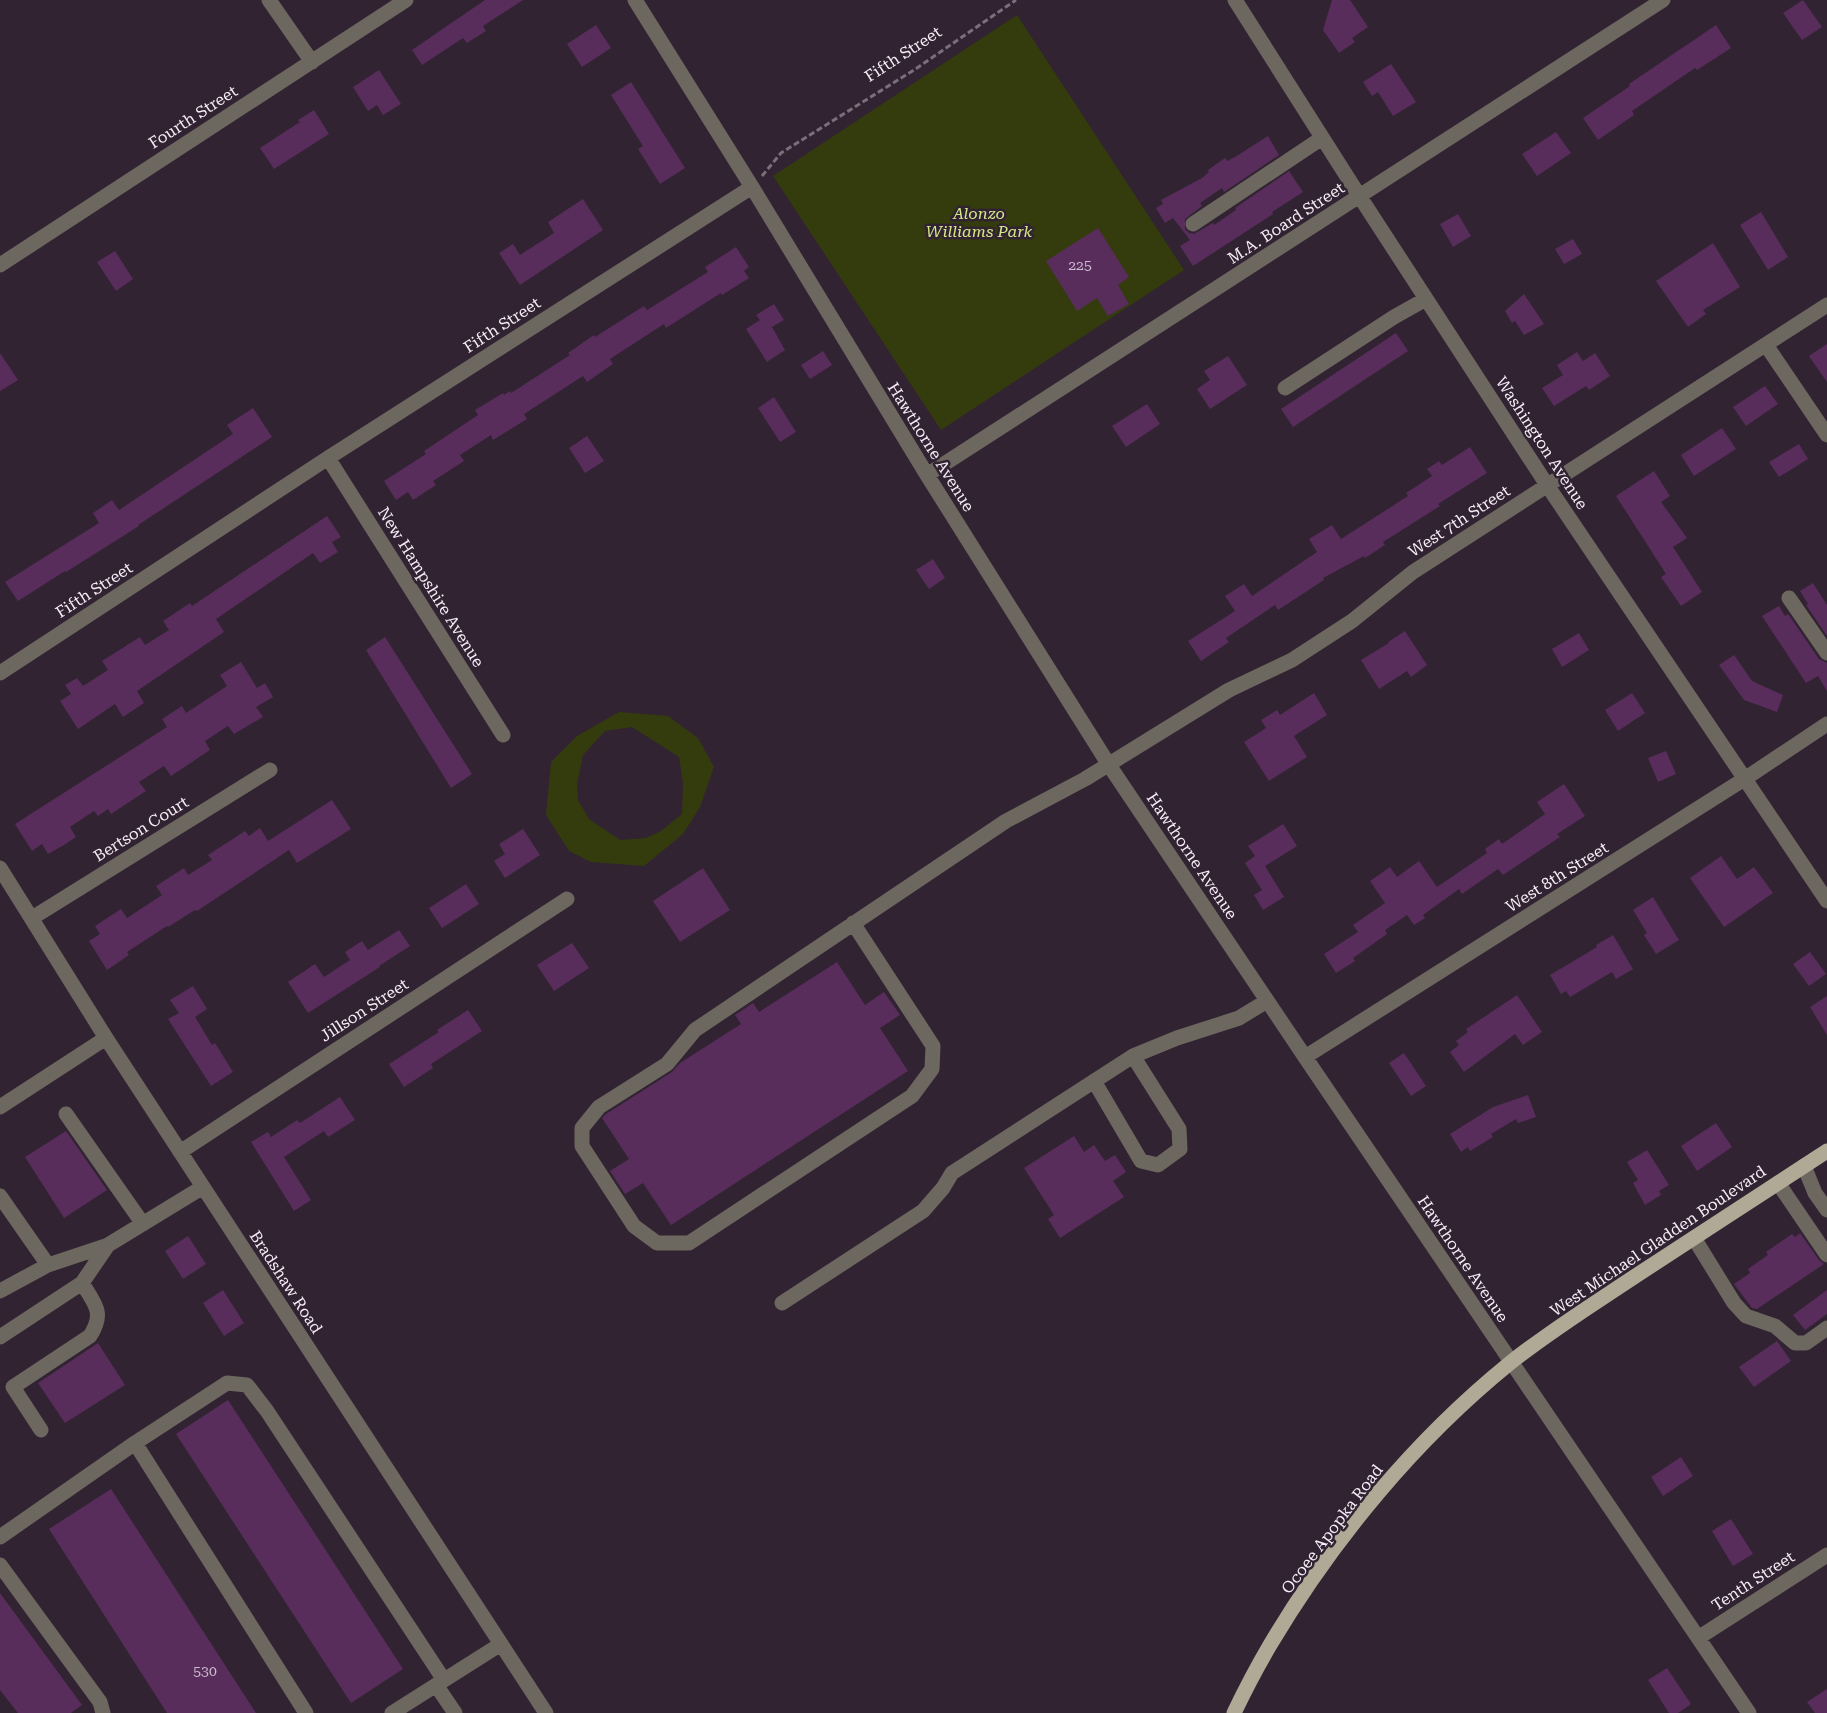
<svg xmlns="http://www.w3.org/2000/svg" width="1827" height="1713" font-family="'Roboto Serif',serif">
<rect width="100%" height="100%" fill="#312332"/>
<path fill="#343c0e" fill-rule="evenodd" d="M1017 15 1184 270 941 430 773 176Z
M619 712 668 716 698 738 714 767 700 807 683 834 644 866 591 862 569 851 546 815 551 762 577 736ZM632 727 679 757 683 784 682 814 661 831 646 838 620 840 589 819 578 800 577 784 583 755 605 731Z"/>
<path fill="#582d5c" d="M485 0H523L483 26 486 31 467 43 463 38 422 65 412 50Z
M1332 0H1350L1368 27 1352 38 1355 42 1339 53 1323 30Z
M1803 0 1822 27 1802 40 1783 13Z
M596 25 611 48 582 67 567 44Z
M1716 25 1731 48 1697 70 1695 68 1632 111 1634 115 1598 140 1583 118 1630 86 1629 84Z
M1391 64 1416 102 1393 116 1378 92 1372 96 1363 82Z
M379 70 401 104 383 115 377 105 368 111 353 87Z
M631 82 685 168 660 184 638 149 643 146 611 95Z
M314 110 329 134 274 169 260 148 300 122 298 120Z
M1556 132 1571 153 1537 176 1522 154Z
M1268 136 1279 155 1224 192 1222 188 1200 203 1202 206 1185 219V229L1189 233 1194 234 1213 223 1214 225 1236 210 1235 208 1289 171 1303 192 1272 212 1273 214 1193 266 1180 246 1190 240 1173 218 1165 223 1156 208 1163 204 1161 200 1202 178 1209 172 1208 170 1225 158 1227 161 1235 157Z
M583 199 603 230 520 285 499 253 513 244 520 255 554 233 548 222Z
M1761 212 1788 257 1768 270 1740 225Z
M1458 214 1471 236 1453 247 1440 224Z
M1098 228 1129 277 1118 285 1129 304 1108 316 1097 298 1077 311 1046 261Z
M1573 239 1582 254 1564 264 1555 249Z
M1713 243 1740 287 1703 310 1706 314 1688 327 1656 281Z
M736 247 749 267 744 271 749 278 722 295 721 293 666 328 664 324 610 359 613 364 587 382 583 376 524 414 527 419 493 440 491 435 460 455 464 461 433 481 436 485 413 500 408 492 396 500 384 481 426 454 424 451 478 415 475 410 503 393 504 395 510 391 511 393 570 355 568 353 594 335 595 337 644 306 647 310 708 272 705 267Z
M115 251 133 279 116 291 97 262Z
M1524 294 1544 324 1524 335 1515 321 1512 323 1505 311Z
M774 304 784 320 772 327 785 350 767 362 746 329 760 320 756 315Z
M1396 333 1408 351 1293 427 1281 409Z
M1827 344V382L1809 356Z
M823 351 832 365 810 379 801 365Z
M1577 352 1583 361 1595 353 1610 376 1589 390 1586 386 1554 406 1542 388 1563 375 1557 365Z
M0 353 18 380 0 391Z
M1228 356 1247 385 1210 409 1197 389 1210 380 1204 371Z
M1765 386 1778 404 1746 426 1733 407Z
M774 397 796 432 780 442 758 408Z
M1147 404 1160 424 1126 447 1112 426Z
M253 408 272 437 138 525 139 526 112 543 66 572 65 571 18 601 5 582 99 523 93 513 112 500 119 510 233 434 227 425Z
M1722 428 1736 449 1694 476 1681 455Z
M587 436 604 461 585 473 569 448Z
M1799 444 1808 459 1779 477 1769 462Z
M1470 447 1487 473 1438 504 1440 506 1383 542 1385 545 1365 558 1364 556 1323 578 1324 580 1278 610 1275 605 1226 638 1229 642 1201 661 1188 641 1235 611 1225 596 1244 584 1252 596 1317 552 1309 539 1332 525 1341 539 1408 496 1406 493 1432 476 1427 469 1439 461 1442 465Z
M1654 471 1670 496 1661 502 1687 538 1673 547 1702 592 1681 606 1661 577 1666 574 1616 496Z
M327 516 341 537 332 542 338 552 320 563 313 553 216 619 224 632 137 691 144 703 123 717 115 704 78 729 60 701 71 694 65 685 77 678 83 686 108 670 102 661 140 637 145 645 169 630 163 621 190 603 192 606Z
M933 559 945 578 929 589 916 570Z
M1813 583 1827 605V636L1806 605 1808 604 1800 591Z
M1779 606 1785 616 1788 614 1819 659 1827 663V691L1818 676 1806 683 1762 616Z
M1405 631 1427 665 1411 677 1407 671 1379 689 1361 660 1389 643 1388 642Z
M1579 633 1589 650 1562 667 1552 649Z
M385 637 472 774 451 788 366 650Z
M1734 655 1752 681 1783 695 1777 712 1744 700 1719 665Z
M241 662 257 688 265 683 273 697 256 707 263 717 234 734 228 726 205 741 210 750 171 776 164 766 139 782 146 791 111 814 108 809 98 816 94 811 70 827 76 837 64 845 48 854 42 844 32 851 15 824 167 727 162 719 182 706 186 713 227 686 220 675Z
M1314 693 1327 715 1294 736 1307 757 1269 781 1244 742 1266 728 1261 720 1277 710 1280 715Z
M1632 693 1645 713 1618 731 1605 710Z
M1666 751 1676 774 1658 782 1648 758Z
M1564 784 1585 816 1557 834 1560 837 1503 875 1498 869 1462 894 1459 889 1423 915 1425 918 1414 925 1407 915 1385 930 1387 934 1353 958 1355 961 1336 973 1324 954 1358 932 1353 925 1385 903 1370 881 1390 867 1397 877 1419 861 1437 887 1487 853 1485 849 1499 839 1502 844 1545 814 1537 802Z
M332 800 351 829 297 863 289 850 197 911 195 910 168 927 167 926 127 952 129 955 107 970 89 941 100 934 95 926 121 909 127 918 162 895 156 886 184 868 188 875 212 860 208 855 245 831 249 836 260 828 268 841Z
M1283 824 1297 846 1265 866 1284 897 1263 910 1254 895 1262 890 1245 863 1255 856 1248 846Z
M523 829 540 855 505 878 494 861 505 854 499 844Z
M1721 856 1737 879 1754 867 1773 893 1724 927 1690 878Z
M703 868 730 910 680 942 653 901Z
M466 884 479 904 442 928 429 908Z
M1653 897 1679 940 1656 954 1644 935 1647 933 1633 910Z
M399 930 410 946 379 966 380 967 308 1013 288 982 315 964 324 977 350 960 345 952 362 941 368 950Z
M1613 935 1633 969 1616 979 1612 972 1570 997 1566 991 1561 994 1550 975 1597 947 1596 945Z
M572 943 589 968 554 991 537 965Z
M1810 952 1826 974 1809 986 1793 964Z
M837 962 865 1005 884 992 900 1015 880 1028 908 1071 671 1225 643 1183 625 1194 610 1171 629 1159 602 1118 606 1114 672 1072 680 1063 741 1024 735 1015 753 1003 759 1012Z
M193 986 207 1009 195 1017 212 1045 215 1043 233 1072 211 1086 168 1019 179 1013 170 1000Z
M1517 995 1542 1032 1523 1045 1515 1034 1464 1072 1450 1052 1459 1045 1456 1041 1468 1032 1466 1029Z
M1827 996V1035L1810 1007Z
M468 1010 482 1031 431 1064 433 1068 404 1087 389 1064 439 1032 437 1030Z
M1404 1053 1426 1086 1411 1096 1389 1063Z
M1528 1095 1536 1117 1518 1123 1516 1119 1491 1134 1493 1137 1470 1151 1468 1147 1461 1152 1450 1134 1493 1107Z
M340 1097 355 1120 328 1137 324 1131 284 1157 311 1200 294 1211 251 1142 268 1132 271 1137 297 1120 300 1123Z
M1716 1123 1732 1147 1697 1171 1681 1146Z
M66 1131 107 1190 64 1218 25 1157Z
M1074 1136 1084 1152 1094 1145 1105 1161 1115 1155 1126 1172 1113 1181 1124 1197 1060 1238 1048 1219 1054 1215 1024 1168Z
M1647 1150 1669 1185 1659 1191 1661 1195 1645 1205 1633 1183 1638 1180 1627 1162Z
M1800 1233 1819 1260 1824 1264 1757 1309 1752 1308 1734 1284 1750 1273 1748 1269 1768 1255 1766 1252 1792 1234 1795 1237Z
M188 1236 206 1264 183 1279 165 1251Z
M223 1290 244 1323 224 1336 203 1303Z
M1827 1290V1314L1805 1330 1793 1315Z
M1777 1341 1791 1361 1754 1387 1739 1367Z
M98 1343 125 1385 65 1423 38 1383Z
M228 1400 403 1669 351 1703 176 1434Z
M1681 1457 1693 1476 1663 1496 1651 1477Z
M111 1489 256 1713H167L49 1529Z
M1731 1519 1753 1554 1733 1566 1712 1531Z
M0 1593 82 1705 71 1713H18L0 1690Z
M1667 1668 1691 1704 1678 1713H1669L1648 1680Z
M1827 1689V1713H1815L1807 1702Z"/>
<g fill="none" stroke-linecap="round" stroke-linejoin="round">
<path stroke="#7b6f7c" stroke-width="3" stroke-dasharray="6 3" stroke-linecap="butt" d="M762 176 781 153 914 70 1016 0"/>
<path stroke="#6c685f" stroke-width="15" d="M269 0 312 62
M635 0 752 187 927 475 1109 765 1305 1057 1749 1713
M1235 0 1360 197 1547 485 1827 901
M1193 224 1322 138
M0 265 406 0
M1766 345 1827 435
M1285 388 1394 317 1426 299
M328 458 503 735
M927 475 1663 0
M1789 598 1827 653
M0 673 328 458 752 187
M0 868 106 1038 546 1713
M32 918 270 770
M853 923 933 1046 932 1069 912 1096 689 1243H657L634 1226 582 1146V1128L599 1107 667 1064 695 1030 1006 821 1085 779 1229 690 1292 660 1352 621 1413 572 1827 305
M1305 1057 1746 778 1827 724
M1094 1081 1141 1161 1158 1165 1180 1149 1179 1129 1133 1056
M0 1107 106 1038
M66 1114 143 1224
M180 1152 567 899
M1804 1166 1815 1193 1827 1210
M1778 1183 1827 1255
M0 1196 48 1265
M1694 1238 1734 1303 1746 1316 1775 1326 1795 1343H1806L1827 1328
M0 1291 48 1265 108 1245 203 1187
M782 1303 923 1211 943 1188 952 1173 1133 1056 1177 1038 1239 1018 1267 1001
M0 1337 82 1283 108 1245
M41 1430 13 1387 90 1336C105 1313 95 1304 82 1283
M0 1537 135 1443
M0 1565 100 1702 103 1713
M1698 1638 1827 1555
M436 1685 455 1713
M306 1713 135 1443 227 1383 247 1385 267 1411 444 1680
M392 1713 501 1644"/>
<path stroke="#afa995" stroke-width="15" d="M1234 1713C1245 1690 1257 1667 1270 1645 1333 1539 1415 1440 1510 1363 1550 1331 1595 1303 1637 1275 1700 1234 1764 1192 1827 1151"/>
</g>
<g text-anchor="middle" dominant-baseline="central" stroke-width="5" stroke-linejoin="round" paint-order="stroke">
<g font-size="14" fill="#cfbdd1">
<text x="1080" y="265">225</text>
<text x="205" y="1671">530</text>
</g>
<g font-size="16" fill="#f7edf8" stroke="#312332">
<text transform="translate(903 54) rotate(-33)">Fifth Street</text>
<text transform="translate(193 117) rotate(-33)">Fourth Street</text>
<text transform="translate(1286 223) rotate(-33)">M.A. Board Street</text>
<text transform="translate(502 325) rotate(-33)">Fifth Street</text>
<text transform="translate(1542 443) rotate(57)">Washington Avenue</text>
<text transform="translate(931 447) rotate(58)">Hawthorne Avenue</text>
<text transform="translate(1459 521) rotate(-33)">West 7th Street</text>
<text transform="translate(431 587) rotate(58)">New Hampshire Avenue</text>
<text transform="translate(94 590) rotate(-33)">Fifth Street</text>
<text transform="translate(141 829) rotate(-32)">Bertson Court</text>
<text transform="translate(1192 856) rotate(56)">Hawthorne Avenue</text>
<text transform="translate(1557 877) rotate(-32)">West 8th Street</text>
<text transform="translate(364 1010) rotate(-33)">Jillson Street</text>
<text transform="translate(1658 1241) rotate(-34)">West Michael Gladden Boulevard</text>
<text transform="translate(1463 1259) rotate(56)">Hawthorne Avenue</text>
<text transform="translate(286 1282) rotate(57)">Bradshaw Road</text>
<text transform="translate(1332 1529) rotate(-53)">Ocoee Apopka Road</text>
<text transform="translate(1753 1581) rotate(-33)">Tenth Street</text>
</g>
<g font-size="16" font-style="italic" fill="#d5e988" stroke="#312332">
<text x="979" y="213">Alonzo<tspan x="979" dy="18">Williams Park</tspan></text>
</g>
</g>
</svg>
